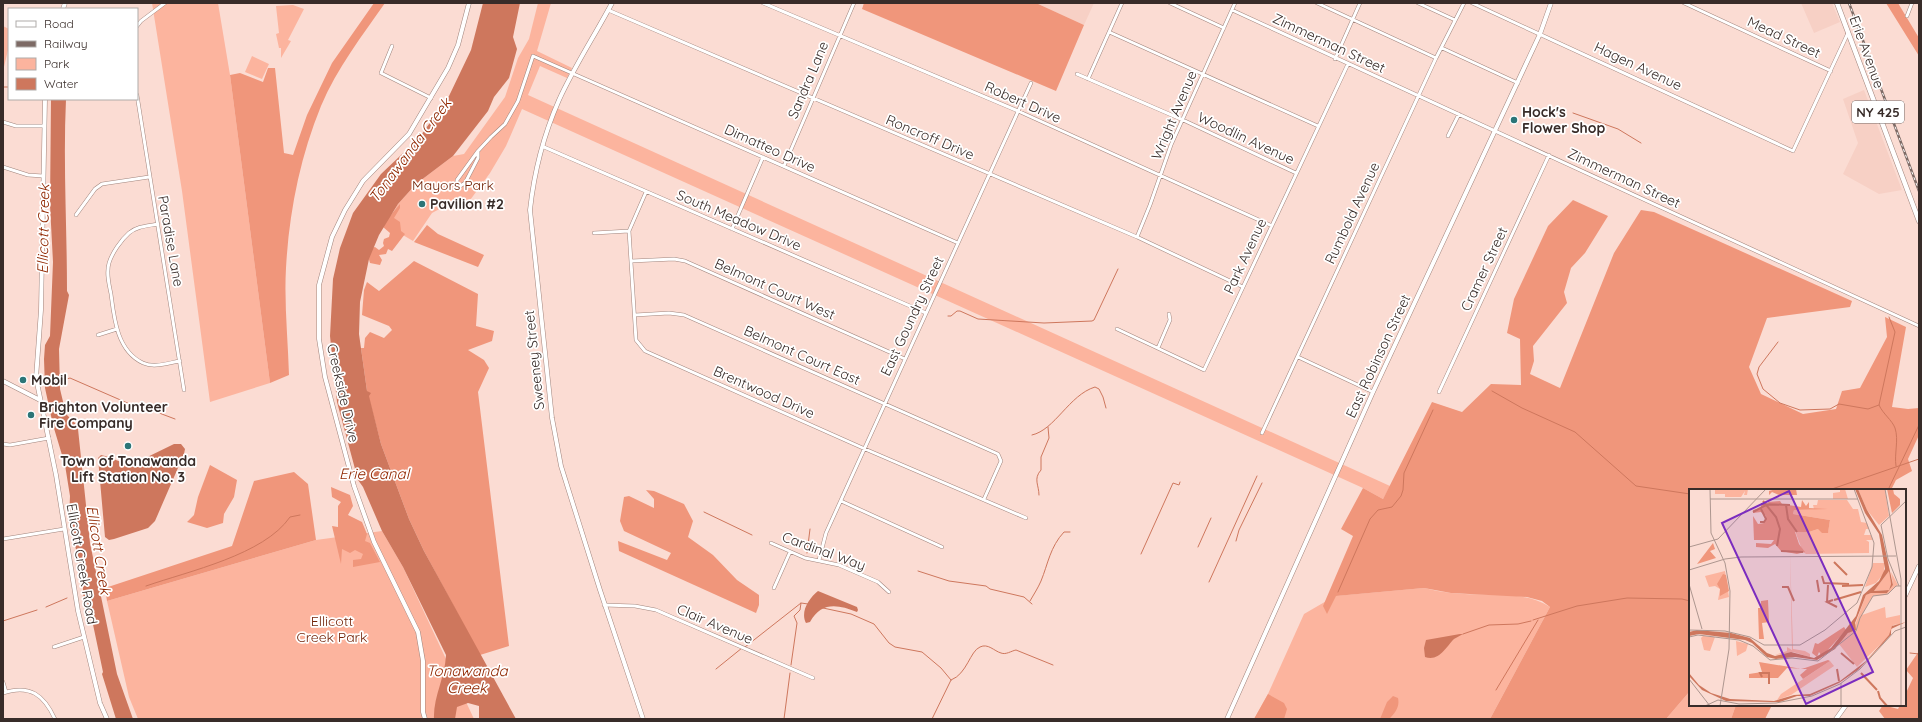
<svg xmlns="http://www.w3.org/2000/svg" width="1922" height="722" font-family="Quicksand,sans-serif">
<rect width="100%" height="100%" fill="#fbdcd3"/>
<path fill="#f7d0c5" d="M1036 3H1094L1084 25Z
M1801 3H1832L1840 22 1814 33Z
M1864 90 1902 190 1879 194 1843 174 1858 143 1843 99Z"/>
<path fill="#fcb49e" d="M152 3H218L230 75 270 383 210 402 182 191Z
M538 3H551L537 51 572 68 567 78 540 66 528 95 1390 486 1383 499 1363 488 522 109 506 146 490 173 462 211 445 206 432 213 413 241 386 225 398 204 416 184 453 156 464 154 505 97 518 58 529 39Z
M293 5 304 9 288 40 291 41 281 58V48H279L276 34 279 33 276 6Z
M3 26 9 29V46L3 71Z
M252 56 269 64 262 79 245 72Z
M382 531 403 567 474 719H138L129 697 107 601 316 540Z
M1424 588C1433 590 1442 592 1451 593 1483 597 1522 589 1550 607L1490 719H1254L1268 694 1304 614 1335 596Z
M1690 691V705H1736L1731 719H1666Z"/>
<path fill="#f0967b" d="M374 3H385C362 36 337 68 321 106 300 157 289 213 286 268 284 303 288 340 289 375L270 383 230 75 240 73 263 82 268 68H275L284 153 293 155 307 115 332 63Z
M864 3H1036L1084 25 1056 91 862 9Z
M1886 3H1898L1919 38V56Z
M1573 200 1608 216 1585 253 1571 268 1564 292 1567 303 1533 346 1534 361 1530 374 1560 388 1614 253 1641 210 1654 212 1852 301 1850 307 1767 318 1749 367 1761 394 1803 414 1836 409 1842 391 1860 388 1887 337 1885 317 1906 327 1892 407 1908 409 1919 408V435L1908 459 1912 471 1896 480 1891 490H1690V691L1666 719H1490L1550 607 1542 601 1527 597 1451 593 1424 588 1336 596 1327 614 1323 606 1353 536 1341 529 1363 488 1383 499 1432 402 1462 412 1491 384 1521 385 1520 339 1507 333 1514 299 1548 226Z
M400 204V208L394 218 400 222 401 231 405 234 392 251 388 249 386 254 379 255 382 260 380 265 370 263 367 253 371 248 375 247 379 250 384 246 383 243 384 239 389 237 390 233 383 227 385 222Z
M427 225 438 234 484 255 478 267 414 242Z
M414 261 478 294 476 326 494 331 492 341 468 350 484 360 489 368 478 392 509 646 480 655 424 551 409 519 381 444 367 391 361 348H364L365 338 370 332 384 338 392 330 389 326 362 315 364 290 367 282 379 291Z
M210 465 237 480 234 497 224 514 223 523 207 528 187 522 194 515 198 497Z
M294 472 308 484 316 540 107 601 105 588 232 546 254 481Z
M331 487 350 495 353 506 348 515 362 522 367 534 365 541 370 543 380 562 353 567V560L361 559 363 554 355 550 350 553 342 549 341 564 332 526 338 527V506L341 502 332 497Z
M646 490 654 491 684 504 693 521 688 537 713 555 737 580 759 595V605L756 613 619 551 618 541 667 560 671 553 624 531 620 521 624 497 629 496 654 508V499Z
M1919 651V719H1885L1879 711 1883 705 1898 709 1900 705H1905V695L1913 678 1906 670Z
M1268 694 1284 703 1287 709 1284 719H1254Z
M1393 696 1398 698C1400 707 1395 713 1389 719H1380L1387 702Z
M1736 705H1772L1765 719H1731Z"/>
<path fill="#ce775d" d="M483 3H520L513 37 517 49 509 78 494 97 488 111 453 156 416 184 398 204 379 235 369 259 360 302 359 334 367 391 371 393 369 396 381 444 409 519 424 551 516 719H479V706L468 703 457 707 455 719H434C433 697 445 678 446 655L403 567 382 531 363 487 358 480 337 402 330 336 333 279 340 248 353 213 381 174 419 138 449 96 471 50Z
M51 99H66C63 163 67 227 67 291L69 295 59 349 60 389 66 414 75 423 78 429 90 543 117 674 133 719H116L102 674 103 672 91 615 87 602 83 595V580L69 519 70 496 65 465 53 425 45 388 44 359 45 345 50 336 53 262 50 205Z
M174 444H181L185 449 184 454 155 521 148 528 114 539 109 540 105 537 98 458 101 455C112 457 121 464 133 464Z
M818 591 857 607 858 610 857 612C837 604 821 602 810 622L806 623C800 612 809 598 818 591Z
M1460 634H1463C1460 636 1457 637 1454 639 1446 647 1439 662 1425 657L1424 648 1426 640Z"/>
<g fill="none" stroke-linecap="round" stroke-linejoin="round">
<path stroke="#ce775d" stroke-width="1" d="M3 87H9
M1573 113 1618 129 1641 143
M948 316H951L957 311H960L978 319 1044 323 1092 321 1094 320 1118 269
M1889 317 1895 332 1879 405C1883 414 1892 420 1895 428 1899 440 1894 454 1896 466
M1778 342 1759 367 1757 374 1763 389 1780 403 1800 410 1830 409 1839 404 1868 409 1879 405
M60 381 70 378 132 405H138L175 419
M1492 391 1522 408 1575 432 1636 486 1690 494
M1032 435C1055 430 1069 395 1095 387L1099 389 1103 397 1106 408
M1829 490 1919 459
M1888 490 1919 425
M1039 495C1039 485 1033 479 1041 470V457L1049 438 1048 427
M704 512 752 535
M1236 541 1239 530 1262 483
M1198 547 1211 518
M807 553 810 529
M1141 554 1173 483 1179 485 1180 482
M918 571 949 581 986 586 990 589 1024 597 1032 604
M1209 582 1257 476
M146 586C189 571 264 555 290 517L300 515
M1338 592 1370 519 1378 510 1392 507 1401 496 1403 490 1404 473 1433 410
M1030 601C1034 594 1038 588 1041 581 1048 564 1050 547 1064 532H1070
M801 603 808 604
M46 607 67 598
M823 608 851 614 874 624 889 643 895 647 922 652 941 668 951 680
M1533 620 1577 606 1627 598 1682 599 1690 601
M3 621 37 610
M1463 634 1489 625 1518 624 1531 621
M745 647 801 603 800 610 794 616 797 623 791 665
M1910 653 1919 654
M716 669 742 648
M1496 690 1538 620
M784 719 790 673
M932 719 951 680C967 674 970 651 980 647 988 643 994 651 1001 653 1006 655 1011 651 1016 650L1053 665"/>
<g stroke="#a1857d" stroke-width="4">
<path id="street" d="M763 3 1018 111 1272 226
M1170 3 1224 28
M1317 3 1436 58
M1418 3 1455 20
M1472 3 1793 151 1848 33
M1684 3 1831 71
M608 10 1137 237 1243 287
M1232 10 1919 326
M1907 16 1912 3
M137 26 141 21 165 3
M1109 32 1318 126
M392 46 381 73 431 98
M1442 48 1518 83
M1335 59 1360 3
M1077 74 1183 120 1296 173
M1088 79 1122 3
M137 95 184 390
M3 122 16 126H44
M1448 136 1459 114
M544 147 926 313
M478 151 457 180V188L465 183 478 158V151L491 137 505 124 518 101 533 56 958 243
M784 166 854 3
M3 167 28 175 43 176
M646 192 629 231 636 340 645 351 865 449 1026 518
M76 215 95 189 102 184 149 177
M158 224C148 226 137 226 129 233 121 240 112 253 109 263 106 273 109 284 111 294 114 318 117 351 143 363 154 368 168 363 180 361
M732 229 763 157
M594 233 629 231
M1137 237 1150 205 1171 145 1235 3
M631 261 674 259 685 261 905 359
M635 315 669 313 684 315 998 454 1001 461 984 499
M1117 329 1204 370 1348 64
M98 335 117 329
M1158 348 1170 320 1169 314
M1298 357 1373 392
M1439 392 1549 155
M1262 433 1436 58 1464 3
M3 444 10 445 49 438
M841 501 942 547
M3 539 64 529
M771 543 805 558 839 565 878 582 889 592
M819 560 826 533 1031 83
M774 588 790 552
M604 605 635 606 656 610 813 678
M54 647 84 637
M3 682 6 692
M3 693C30 684 44 695 55 719"/>
</g>
<g stroke="#a1857d" stroke-width="5">
<path id="secondary" d="M612 3C595 35 574 67 559 100 544 134 534 173 530 210L552 418 561 466 600 590 643 719
M63 9 65 3
M45 99 41 310 36 378 56 475 78 611 100 703 107 719
M3 381 40 400
M1905 596 1919 566
M425 719 423 712V661L418 632 374 542 354 486 325 377 319 339V285L332 237 345 210 363 181 409 134 448 68 458 45 469 3
M1227 719 1373 392 1540 34 1551 3
M1836 719 1846 705"/>
</g>
<g stroke="#a1857d" stroke-width="5.5">
<path id="primary" d="M1837 3 1919 221"/>
</g>
<use href="#street" stroke="#fff" stroke-width="3"/>
<use href="#secondary" stroke="#fff" stroke-width="4"/>
<use href="#primary" stroke="#fff" stroke-width="4.5"/>
<g stroke="#7d6a65" stroke-width="2.5">
<path id="rail" d="M1849 3 1919 191"/>
</g>
<use href="#rail" stroke="#fff" stroke-width="1" stroke-dasharray="3" stroke-linecap="butt"/>
</g>
<g fill="#2b7577" stroke="#fff" stroke-width="1.5">
<circle cx="1514" cy="120" r="4"/>
<circle cx="422" cy="204" r="4"/>
<circle cx="23" cy="380" r="4"/>
<circle cx="31" cy="415" r="4"/>
<circle cx="128" cy="446" r="4"/>
</g>
<g text-anchor="middle" dominant-baseline="central" stroke-width="3.5" stroke-linejoin="round" paint-order="stroke">
<rect fill="#fff" stroke="#746b69" stroke-width="1" x="1852" y="101" width="52" height="22" rx="3"/>
<g font-size="13" font-weight="bold" fill="#382c29">
<text x="1878" y="112">NY 425</text>
</g>
<g font-size="14" fill="#382c29" stroke="#fff">
<text transform="translate(1784 37) rotate(25)">Mead Street</text>
<text transform="translate(1329 43) rotate(25)">Zimmerman Street</text>
<text transform="translate(1867 52) rotate(70)">Erie Avenue</text>
<text transform="translate(1638 66) rotate(25)">Hagen Avenue</text>
<text transform="translate(808 80) rotate(-67)">Sandra Lane</text>
<text transform="translate(1023 102) rotate(24)">Robert Drive</text>
<text transform="translate(1174 115) rotate(-67)">Wright Avenue</text>
<text transform="translate(930 137) rotate(23)">Roncroff Drive</text>
<text transform="translate(1246 138) rotate(25)">Woodlin Avenue</text>
<text transform="translate(770 148) rotate(24)">Dimatteo Drive</text>
<text transform="translate(1624 178) rotate(25)">Zimmerman Street</text>
<text transform="translate(1352 213) rotate(-65)">Rumbold Avenue</text>
<text transform="translate(739 220) rotate(23)">South Meadow Drive</text>
<text transform="translate(171 241) rotate(80)">Paradise Lane</text>
<text transform="translate(1245 256) rotate(-65)">Park Avenue</text>
<text transform="translate(1484 269) rotate(-65)">Cramer Street</text>
<text transform="translate(775 289) rotate(24)">Belmont Court West</text>
<text transform="translate(912 316) rotate(-65)">East Goundry Street</text>
<text transform="translate(802 355) rotate(24)">Belmont Court East</text>
<text transform="translate(1378 356) rotate(-65)">East Robinson Street</text>
<text transform="translate(534 360) rotate(-96)">Sweeney Street</text>
<text transform="translate(764 392) rotate(24)">Brentwood Drive</text>
<text transform="translate(343 393) rotate(77)">Creekside Drive</text>
<text transform="translate(824 551) rotate(20)">Cardinal Way</text>
<text transform="translate(82 564) rotate(80)">Ellicott Creek Road</text>
<text transform="translate(715 624) rotate(23)">Clair Avenue</text>
</g>
<g font-size="14" font-weight="bold" fill="#382c29" stroke="#fff" text-anchor="start">
<text x="1522" y="112">Hock's<tspan x="1522" dy="16">Flower Shop</tspan></text>
<text x="430" y="204">Pavilion #2</text>
<text x="31" y="380">Mobil</text>
<text x="39" y="407">Brighton Volunteer<tspan x="39" dy="16">Fire Company</tspan></text>
<text x="128" y="461" text-anchor="middle">Town of Tonawanda<tspan x="128" dy="16">Lift Station No. 3</tspan></text>
</g>
<g font-size="14" fill="#722308" stroke="#fff">
<text x="453" y="185">Mayors Park</text>
<text x="332" y="621">Ellicott<tspan x="332" dy="16">Creek Park</tspan></text>
</g>
<g font-size="15" font-style="italic" fill="#902700" stroke="#fff">
<text transform="translate(410 150) rotate(-53)">Tonawanda Creek</text>
<text transform="translate(43 229) rotate(-89)">Ellicott Creek</text>
<text x="374" y="473">Erie Canal</text>
<text transform="translate(99 550) rotate(81)">Ellicott Creek</text>
<text x="467" y="670">Tonawanda<tspan x="467" dy="17">Creek</tspan></text>
</g>
</g>
<g transform="translate(1689 489)">
<rect width="217" height="217" fill="#fbdcd3"/>
<path d="M26 0H59L58 6H55L56 2 52 8H36V5H26ZM151 0H156L159 10H144V4L151 3ZM169 0H196L200 27 190 36 178 21ZM129 11H158L164 20H169L172 33 178 34 180 40H177L175 46H182L184 51H177L180 53V64L117 65 114 63 106 42 120 43 129 40 139 43 141 31 104 25 105 21 125 20 124 16H128ZM101 63 104 160 116 162 121 165V168L104 163 86 166 98 162V158L103 161ZM184 74H195V84L187 94 176 98ZM36 82 40 108 29 111 31 100 26 97 20 98 16 87ZM200 82 202 95 200 101 185 102ZM202 83 209 96 197 106 184 107 173 126 196 118 197 129 211 126V135L204 136 201 146 168 178 150 155 166 136 177 106 182 104H198L204 96ZM14 147 26 148 21 162 15 161 12 149ZM47 152 59 155 57 162 48 167ZM141 172 145 177 102 206 88 211 92 205Z" fill="#fcb49e"/>
<path d="M87 0H107L108 6H90L83 3 80 6V2ZM198 0H204L205 5 211 10V16L203 24ZM113 11 117 17 120 13V19L139 20 105 21 104 25 141 31 139 44H133L129 40 120 43H106L110 55 116 63 108 65 92 62 86 55 79 59 67 58V54L82 55 85 51H65L64 27 69 35 75 34 77 27 72 23 64 24V21L72 19V15L80 16 79 13 91 12 93 15 112 18ZM24 54 26 60 21 62 27 69 8 75ZM34 85 37 86 40 102 31 107V100L28 95ZM79 111 80 133 73 134 75 150H70L69 119H72V112ZM155 138 157 141 137 163 132 166 130 163 128 168 123 164 126 154 129 155ZM139 171 141 172 114 190 111 186 118 180 98 179 89 189H60V185L73 183 70 173 113 180Z" fill="#f0967b"/>
<path d="M166 0H169L178 21 193 46 204 96 198 104H182L177 106 166 134 167 141 159 144 146 160 128 171 106 168 87 170 78 168 63 154 56 151 10 145 0 147V143L8 141 42 144 61 149 78 164 86 167 102 163 125 169 142 159 167 127 174 106 190 92 196 80 190 45 176 24ZM200 82 202 95 200 101 185 102ZM217 133 202 140V146L169 181 150 194 121 207H108L91 213H82L37 212 13 201 0 187V184L10 196 22 204 41 210 85 212 105 206 121 205 151 192 177 172 200 146 203 137Z" fill="#ce775d" fill-rule="evenodd"/>
<path fill="none" stroke="#ce775d" stroke-width="2" d="M74 12 87 28 91 40 88 57M72 15 101 16M97 16 99 30 108 43M64 23 77 16M71 33H75L77 30 72 20M92 62 114 63M145 73 158 86M133 87 135 94 160 95M128 91 130 103M153 97 174 96M93 98H99L105 112M144 111 138 113 148 118M145 111 172 103M138 113 139 96M152 164 165 175M148 180 150 192M172 184 188 201M73 188 71 184H80V195M189 202 191 209 198 217"/>
<path fill="none" stroke="#ad968f" stroke-width="1" d="M21 0 22 44 36 74 41 102 40 160 31 217M196 0 212 90V217M21 10H169M0 58 29 50 77 0M0 81 36 70 52 68 207 67M0 95 13 140M210 97 199 70 192 36 217 12M0 141 36 142 61 148 75 156H111L136 141 168 114 183 78 185 54 165 0M0 148 9 146 50 151 64 157 81 171 103 169 129 172 167 142 171 129 184 107 199 105 207 97H212M0 190 21 217M16 217 29 211 50 215 87 214 123 207 151 195 171 180 206 142 217 138M152 217V194"/>
<path fill="#7b2cbf" fill-opacity="0.15" stroke="#7b2cbf" stroke-width="2" d="M100 2 184 183 117 215 33 34Z"/>
<rect width="217" height="217" fill="none" stroke="#382c29" stroke-width="2"/>
</g>
<rect width="1922" height="722" fill="none" stroke="#382c29" stroke-width="8"/>
<rect x="8" y="8" width="130" height="92" fill="#ffffff" stroke="#afaba9"/>
<rect x="16" y="21" width="20" height="6" fill="#ffffff" stroke="#afaba9"/>
<text x="44" y="28" font-size="12" fill="#382c29">Road</text>
<rect x="16" y="41" width="20" height="6" fill="#7d6a65" stroke="#afaba9"/>
<text x="44" y="48" font-size="12" fill="#382c29">Railway</text>
<rect x="16" y="58" width="20" height="12" fill="#fcb49e" stroke="#afaba9"/>
<text x="44" y="68" font-size="12" fill="#382c29">Park</text>
<rect x="16" y="78" width="20" height="12" fill="#ce775d" stroke="#afaba9"/>
<text x="44" y="88" font-size="12" fill="#382c29">Water</text>
</svg>
